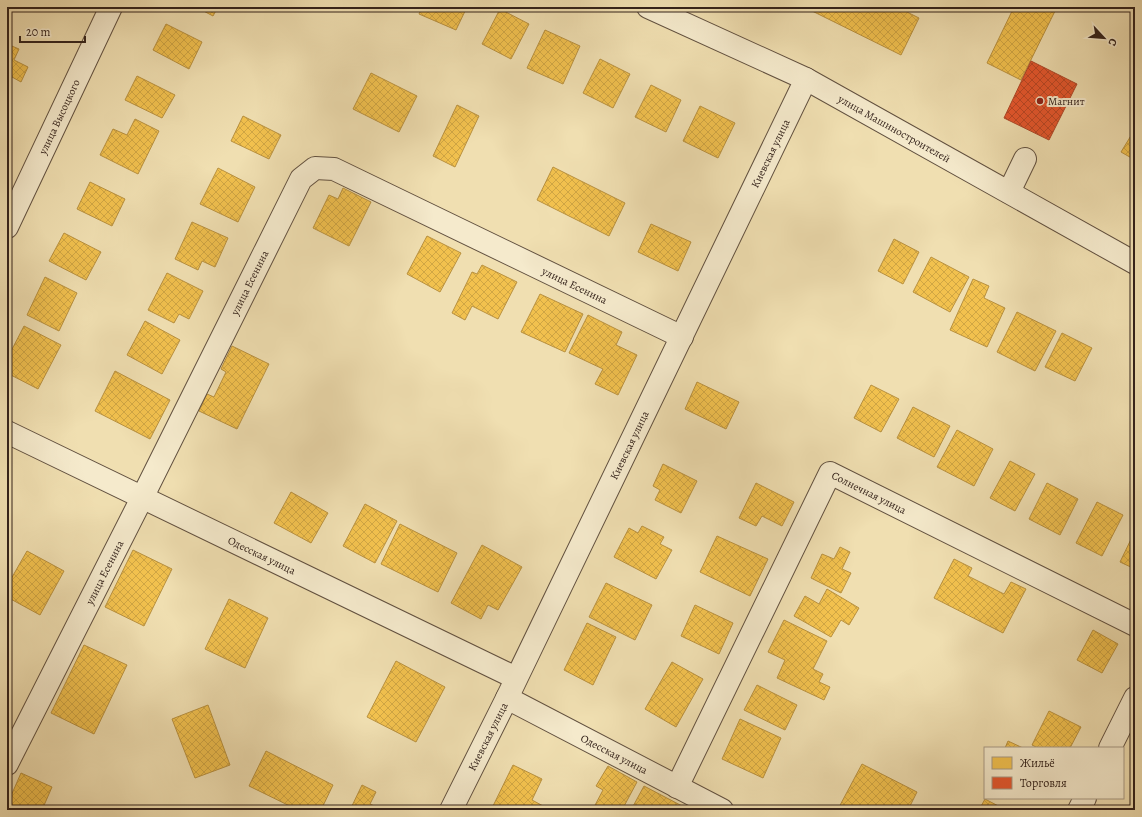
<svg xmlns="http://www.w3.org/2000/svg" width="1142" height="817" font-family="Alegreya,serif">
<defs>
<pattern id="homes-cross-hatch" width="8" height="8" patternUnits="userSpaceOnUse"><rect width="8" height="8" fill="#f2c14e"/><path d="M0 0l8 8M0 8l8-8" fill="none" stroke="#d0a644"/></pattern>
<pattern id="shops-cross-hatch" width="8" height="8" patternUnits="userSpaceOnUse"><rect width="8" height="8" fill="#e4572e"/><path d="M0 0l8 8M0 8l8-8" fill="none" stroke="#b94826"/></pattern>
</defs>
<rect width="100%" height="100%" fill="#f0dfb1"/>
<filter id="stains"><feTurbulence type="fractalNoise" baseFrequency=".005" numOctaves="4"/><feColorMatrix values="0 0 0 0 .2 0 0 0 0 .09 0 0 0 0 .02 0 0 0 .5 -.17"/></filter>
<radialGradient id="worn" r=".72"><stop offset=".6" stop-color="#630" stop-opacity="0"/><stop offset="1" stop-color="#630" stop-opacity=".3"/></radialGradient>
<path fill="url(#homes-cross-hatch)" stroke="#b9913f" d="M196 7H218L213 16Z
M422 7H467L456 30 419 14Z
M804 7H897L919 18 901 55Z
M1014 7H1057L1021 80 987 63Z
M500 9 529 24 511 59 482 44Z
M166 24 202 42 189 69 153 50Z
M545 30 580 46 563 84 527 68Z
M7 44 19 49 14 60 28 67 21 82 12 77 7 88Z
M600 59 630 74 613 108 583 93Z
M371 73 417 96 399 132 353 109Z
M137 76 175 95 162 118 125 100Z
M651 85 681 100 666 132 635 117Z
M457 105 479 116 455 167 433 156Z
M700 106 735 123 718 158 683 141Z
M243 116 281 135 269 159 231 141Z
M135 119 159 131 138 174 100 155 113 129 127 135Z
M1135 129V160L1121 152Z
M553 167 625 203 609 236 537 200Z
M218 168 255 187 238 222 200 204Z
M90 182 125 199 112 226 77 209Z
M343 188 371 202 349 246 313 228 329 195 338 199Z
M192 222 228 238 215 267 202 261 198 270 175 259Z
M651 224 691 242 678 271 638 252Z
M64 233 101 252 86 280 49 261Z
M427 236 461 253 440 292 407 274Z
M894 239 919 252 903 284 878 271Z
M931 257 969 277 950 312 913 292Z
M482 265 517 282 498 319 472 306 465 320 452 313 472 272 477 274Z
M167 273 203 291 189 319 179 314 174 323 148 310Z
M45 277 77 293 59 331 27 315Z
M973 279 989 286 984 298 1005 308 987 347 950 330Z
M540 294 583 314 565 352 521 332Z
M1017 312 1056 331 1035 371 997 352Z
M588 315 622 332 616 345 637 355 618 395 595 384 603 369 569 353Z
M145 321 180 340 162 374 127 355Z
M24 326 61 345 38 389 7 373V359Z
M1062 333 1092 348 1075 381 1045 367Z
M232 346 269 364 237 429 199 411 207 394 214 397 226 372 221 369Z
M115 371 170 400 150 439 95 411Z
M697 382 739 402 726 429 685 409Z
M871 385 899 399 881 432 854 418Z
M913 407 950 426 934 457 897 438Z
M957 430 993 449 974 486 937 467Z
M1010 461 1035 474 1015 511 990 498Z
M663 464 697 481 681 513 655 500 660 490 653 486Z
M756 483 794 502 782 526 762 516 756 526 739 518Z
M1047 483 1078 499 1060 535 1029 519Z
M291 492 328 513 311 543 274 523Z
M1097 502 1123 515 1102 556 1076 543Z
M365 504 397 521 375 563 343 546Z
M400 524 457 553 438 592 381 564Z
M642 526 664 537 660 544 672 550 656 579 614 557 629 528 638 533Z
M1135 531V569L1120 562Z
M717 536 768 559 750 596 700 572Z
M482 545 522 567 498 610 488 605 481 619 451 603Z
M840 547 850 552 842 569 851 573 841 593 811 578 822 554 834 559Z
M133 550 172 569 144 626 105 607Z
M27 551 64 571 40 615 7 597V586Z
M954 559 972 568 968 576 1004 594 1011 582 1026 589 1003 633 934 598Z
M606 583 652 605 635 640 589 617Z
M827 589 859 608 849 625 841 620 831 637 794 616 805 596 819 604Z
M229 599 268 618 245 668 205 649Z
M695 605 733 623 719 654 681 636Z
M784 620 827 641 813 669 823 674 819 682 830 687 824 700 777 678 785 660 768 652Z
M587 623 616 637 593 685 564 670Z
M1093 630 1118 644 1102 673 1077 660Z
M84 645 127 665 94 734 51 713Z
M396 661 445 687 416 742 367 717Z
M672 662 703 679 676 727 645 709Z
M757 685 797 705 785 730 744 710Z
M208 705 230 765 195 778 172 719Z
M1049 711 1081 727 1070 748H1038L1032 745Z
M740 719 781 738 763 778 722 759Z
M1008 741 1023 748H1005Z
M266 751 333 785 321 810H298L249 786Z
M862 764 917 792 908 810 838 809Z
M513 765 542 779 532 800 545 807 544 810H501L493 806Z
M608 766 637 782 622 810H596L593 809 603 790 596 786Z
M21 773 52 787 42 810H7V805Z
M362 785 376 792 370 804 383 810H350Z
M644 786 684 807 683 810H631Z
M985 799 1006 810H979Z"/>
<path fill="url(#shops-cross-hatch)" stroke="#af4728" d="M1031 61 1077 84 1049 140 1004 118Z"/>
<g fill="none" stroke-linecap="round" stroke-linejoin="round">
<g stroke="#625140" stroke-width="24">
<g id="minor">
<path id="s1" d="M648 7 806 79 1135 263"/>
<path d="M1009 192 1025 159"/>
<path id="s2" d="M7 227 111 7"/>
<path id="s3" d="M7 432 516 678"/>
<path id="s4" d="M507 698 722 810"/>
<path d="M1110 748 1135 698"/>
<path id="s5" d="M7 764 142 498 301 179 315 168 334 169 682 337"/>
<path id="s6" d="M677 787 830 473 1135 625"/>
<path id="s7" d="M451 810 507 698 806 79"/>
<path d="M1079 810 1085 798"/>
</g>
</g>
<use href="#minor" stroke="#f5eacc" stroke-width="22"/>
</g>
<circle fill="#8f2418" stroke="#f5eacc" stroke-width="1.5" cx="1040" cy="101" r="4"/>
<g text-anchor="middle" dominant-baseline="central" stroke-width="4" stroke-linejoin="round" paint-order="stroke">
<g font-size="11" fill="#33221b" stroke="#f5eacc" text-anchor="start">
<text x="1048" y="101">Магнит</text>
</g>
<g font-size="11" fill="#33221b" stroke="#f5eacc">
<text stroke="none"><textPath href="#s2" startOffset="122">улица Высоцкого</textPath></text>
<text stroke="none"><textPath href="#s1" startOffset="275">улица Машиностроителей</textPath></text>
<text stroke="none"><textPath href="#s7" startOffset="730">Киевская улица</textPath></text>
<text stroke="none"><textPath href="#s5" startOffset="539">улица Есенина</textPath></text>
<text stroke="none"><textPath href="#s5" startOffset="959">улица Есенина</textPath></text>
<text stroke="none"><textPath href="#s7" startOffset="406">Киевская улица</textPath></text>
<text stroke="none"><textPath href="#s6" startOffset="393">Солнечная улица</textPath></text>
<text stroke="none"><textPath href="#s3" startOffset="283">Одесская улица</textPath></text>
<text stroke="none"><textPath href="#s5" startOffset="215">улица Есенина</textPath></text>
<text stroke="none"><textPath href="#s7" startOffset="82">Киевская улица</textPath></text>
<text stroke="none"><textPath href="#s4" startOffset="121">Одесская улица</textPath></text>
</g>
</g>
<rect width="1142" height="817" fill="none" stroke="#f0dfb1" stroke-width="24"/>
<rect x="8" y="8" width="1126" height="801" fill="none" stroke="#33221b" stroke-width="2"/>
<rect x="12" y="12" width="1118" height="793" fill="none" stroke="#33221b"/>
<rect x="984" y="747" width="140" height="52" fill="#f5eacc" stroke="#a79a85"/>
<rect x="992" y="757" width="20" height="12" fill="#f2c14e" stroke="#a79a85"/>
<text x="1020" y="767" font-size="12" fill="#33221b">Жильё</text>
<rect x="992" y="777" width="20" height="12" fill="#e4572e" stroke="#a79a85"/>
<text x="1020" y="787" font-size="12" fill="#33221b">Торговля</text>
<g transform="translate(1104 38) rotate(116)" stroke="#f5eacc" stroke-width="3" paint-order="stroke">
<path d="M0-3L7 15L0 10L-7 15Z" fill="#33221b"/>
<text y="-6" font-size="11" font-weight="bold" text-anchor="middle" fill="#33221b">С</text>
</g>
<path d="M20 36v6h65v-6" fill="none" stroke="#33221b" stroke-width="2"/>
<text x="26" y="36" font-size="12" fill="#33221b" stroke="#f5eacc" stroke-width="3" paint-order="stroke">20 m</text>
<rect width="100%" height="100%" filter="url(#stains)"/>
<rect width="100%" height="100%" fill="url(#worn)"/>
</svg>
